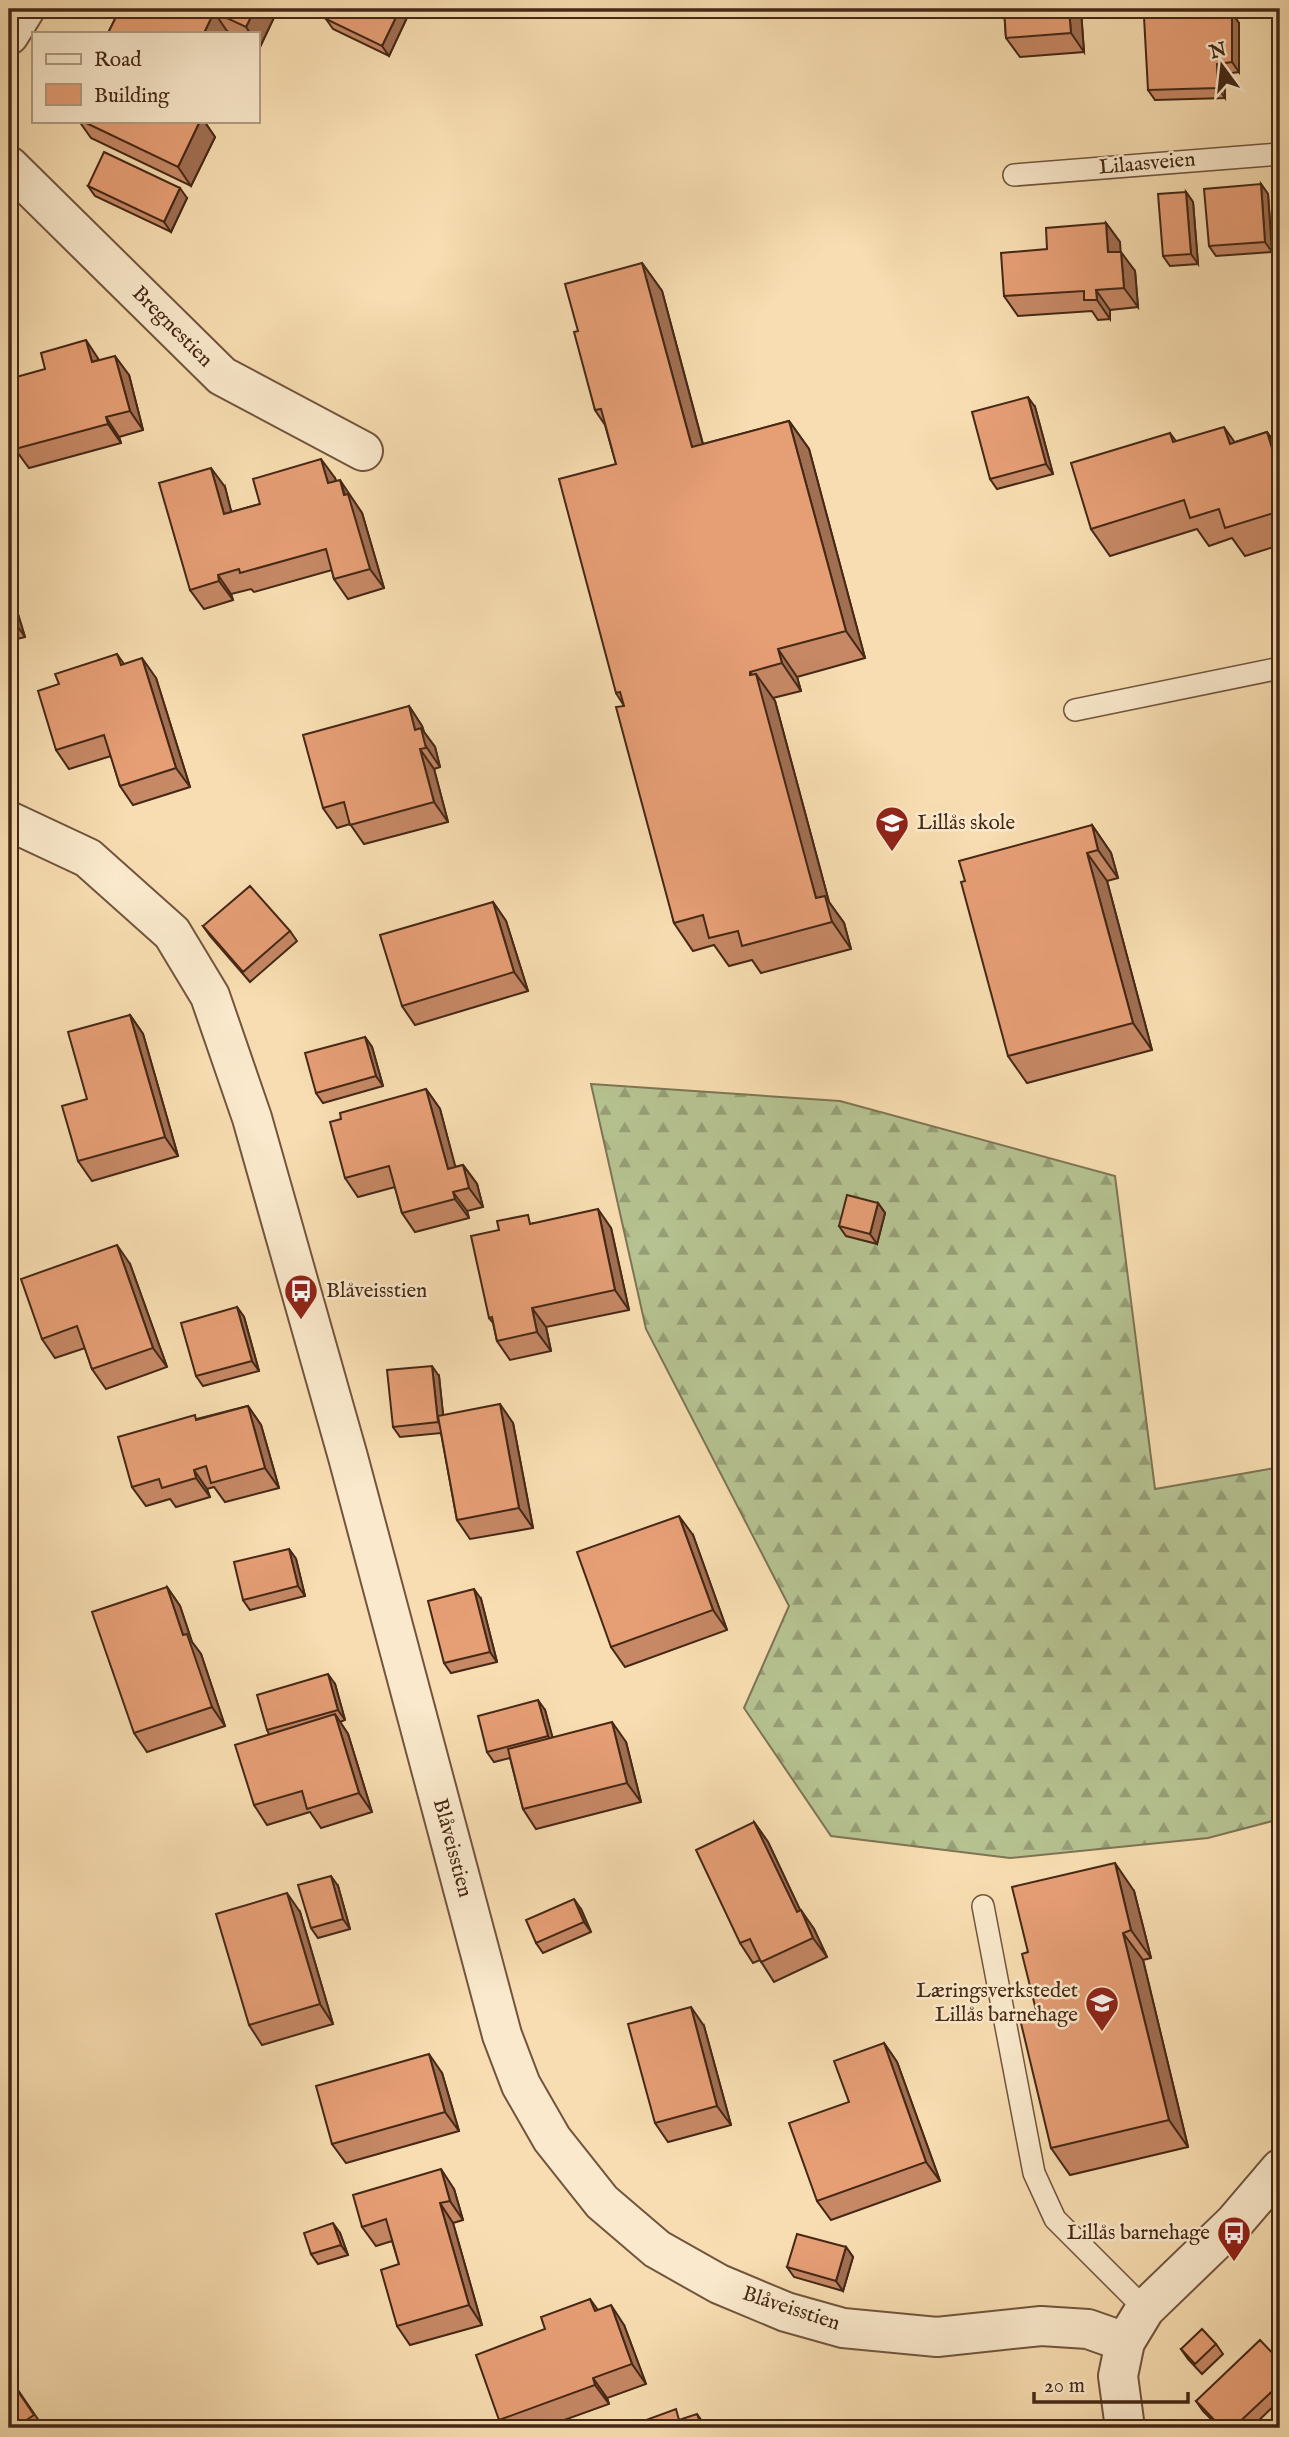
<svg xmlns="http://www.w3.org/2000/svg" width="1289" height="2437" font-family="'IM FELL English',serif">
<defs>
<pattern id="forest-firs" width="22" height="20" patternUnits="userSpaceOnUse" patternTransform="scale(1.75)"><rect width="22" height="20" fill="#b6c291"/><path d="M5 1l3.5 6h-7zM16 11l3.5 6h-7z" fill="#969e75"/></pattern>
</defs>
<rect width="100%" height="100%" fill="#f7ddb1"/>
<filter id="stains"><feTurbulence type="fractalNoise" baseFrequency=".00286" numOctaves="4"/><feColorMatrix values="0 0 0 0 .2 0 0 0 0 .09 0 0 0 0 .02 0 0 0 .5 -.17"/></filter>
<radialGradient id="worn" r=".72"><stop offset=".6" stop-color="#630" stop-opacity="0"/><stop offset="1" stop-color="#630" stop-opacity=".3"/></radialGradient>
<path fill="url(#forest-firs)" stroke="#7e7554" stroke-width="2" d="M591 1084 840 1101 1115 1176 1155 1489 1280 1467V1819L1208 1838 1010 1858 831 1836 744 1708 789 1606 646 1329Z"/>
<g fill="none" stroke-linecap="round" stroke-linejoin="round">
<g stroke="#72553d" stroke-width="24">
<path id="service" d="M1014 175 1280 154
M1075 710 1280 668
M983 1906 1034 2173 1055 2219 1145 2309"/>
</g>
<g stroke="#72553d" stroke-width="42">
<path id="minor" d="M9 35 25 9
M9 166 222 376 363 451
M9 821 88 858 172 933 210 996 252 1118 348 1457 502 2035 521 2085 552 2139 602 2202 657 2249 719 2284 786 2312 843 2328 937 2337 1041 2326 1088 2329 1125 2342"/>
</g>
<g stroke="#72553d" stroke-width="42">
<path id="tertiary" d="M1125 2428 1118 2376 1125 2342 1145 2309 1234 2223 1280 2169"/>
</g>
<use href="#service" stroke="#fae9cc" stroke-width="21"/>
<use href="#minor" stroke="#fae9cc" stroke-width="38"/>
<use href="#tertiary" stroke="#fae9cc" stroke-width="38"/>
</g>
<path fill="#c68865" stroke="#452816" stroke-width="2" d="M120 9H278L260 47 257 46V33H231L227 31V33H108Z
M331 9H411L389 56 333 29 326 19Z
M1004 9H1092V10L1081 11 1084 52 1020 57 1006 38Z
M1232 13 1239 23V72L1224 74 1225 98 1155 100 1148 90Z
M79 121H204L215 137 191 186 91 138Z
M1261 184 1268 194 1272 252 1216 256 1209 246Z
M88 186 187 198 171 232 95 196Z
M1186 192 1193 202 1198 264 1170 266 1163 256Z
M1106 223 1120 242V252L1135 271 1138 307 1110 310V319L1098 320 1092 311 1018 316 1004 296 1047 249Z
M642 263 662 291 703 444 789 421 809 449 865 658 797 677 801 691 773 698 775 701 829 902 844 923 851 949 761 973 752 960 729 966 714 945 693 951 674 923 624 706 616 693V464L605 425 595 410 578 331Z
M99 360 129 375 143 430 119 437 121 443 29 468 15 449Z
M1035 407 1053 474 997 489 990 479Z
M1267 432 1280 451V545L1245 556 1232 538 1209 546 1197 529 1110 556 1091 529 1170 433 1176 441 1235 442Z
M335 478 336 481 353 500 362 513 384 588 348 599 334 579 332 570 254 592 251 589 231 594 233 600 204 609 190 590 225 487 231 512 260 504Z
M9 585 25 637 9 641Z
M117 654 124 664 156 678 190 787 133 805 120 786 111 756 69 769 56 750 59 684Z
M409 706 422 726 424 732 435 747 440 767 434 769 448 822 364 844 350 824 337 828 323 808Z
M1092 825 1111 853 1118 878 1107 881 1152 1050 1027 1083 1008 1056Z
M493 902 506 921 528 991 415 1025 402 1006Z
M203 926 290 931 297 941 250 982 210 936Z
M130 1015 143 1034 178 1156 92 1181 78 1161 87 1099Z
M365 1037 372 1047 383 1086 323 1103 316 1093Z
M426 1089 440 1109 455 1167 463 1165 477 1184 483 1207 467 1211 469 1218 415 1232 402 1213 395 1187 358 1197 345 1178 341 1119Z
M878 1203 885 1213 877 1244 846 1236 839 1226Z
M533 1223 611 1228 629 1310 546 1327 551 1351 510 1360 497 1341 493 1323 489 1318Z
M130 1264 167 1367 106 1389 92 1369 85 1348 55 1358 42 1339Z
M237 1307 244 1317 259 1371 203 1386 196 1376Z
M439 1376 443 1415 513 1423 533 1528 470 1539 457 1520 441 1433 400 1437 393 1427Z
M248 1406 261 1425 279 1488 225 1502 214 1487 207 1489 210 1497 176 1507 170 1499 146 1506 132 1487 197 1419Z
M693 1535 727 1630 625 1667 611 1647Z
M289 1549 296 1559 305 1596 250 1610 243 1600Z
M167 1587 180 1606 192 1642 201 1654 225 1726 147 1752 134 1733Z
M481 1599 497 1662 451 1673 444 1663Z
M335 1684 345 1720 340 1722 348 1734 372 1812 321 1828 310 1812 267 1825 254 1805 269 1734 267 1730Z
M545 1710 552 1737 626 1742 641 1802 536 1829 523 1809 510 1758 494 1762 487 1752Z
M754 1822 768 1842 800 1910 814 1929 827 1957 774 1982 760 1960 753 1963 740 1943Z
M338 1886 350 1929 318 1938 311 1928Z
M1134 1891 1151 1958 1143 1960 1188 2147 1070 2175 1051 2148 1037 2014 1028 1952Z
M581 1909 591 1932 543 1953 536 1943Z
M300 1912 333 2024 262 2045 249 2025Z
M704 2026 731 2125 668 2142 655 2123Z
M884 2043 897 2062 940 2181 831 2220 817 2201 849 2102Z
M442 2073 459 2131 346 2163 332 2144Z
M454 2189 463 2220 453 2223 482 2325 410 2345 397 2326 399 2264 392 2241 376 2246 362 2227Z
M340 2233 348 2255 318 2264 311 2254Z
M846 2247 853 2257 843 2291 794 2277 787 2267Z
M590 2299 598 2310 624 2325 646 2384 607 2398 609 2404 542 2428H505L499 2420 545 2329Z
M1216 2344 1223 2354 1202 2374 1188 2359 1181 2349Z
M1280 2361V2400L1251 2428H1220L1203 2411 1196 2401Z
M9 2377 44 2428H9Z"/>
<path fill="#a16f52" stroke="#452816" stroke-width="2" d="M255 9H278L260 47 257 44V33H250L246 27Z
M400 9H411L389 56 382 46Z
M1069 9H1079L1081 11 1084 52 1071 33Z
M214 12 227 31V33H204Z
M1232 13 1239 23V72L1232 62Z
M1217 64 1224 74 1225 98 1218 88Z
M200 121H204L215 137 191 186 178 167Z
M1261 184 1268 194 1272 252 1265 242Z
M180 188 187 198 171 232 164 222Z
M1186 192 1193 202 1198 264 1191 254Z
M1106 223 1120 242 1122 272 1108 252Z
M1121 252 1135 271 1138 307 1124 288Z
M642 263 662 291 711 475 692 447Z
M1096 290 1110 310V319L1097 300Z
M86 340 99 360 92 362Z
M115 356 129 375 143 430 130 411Z
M1028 397 1035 407 1053 474 1046 464Z
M106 417 119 437 121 443 108 424Z
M789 421 809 449 865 658 846 631Z
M1224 427 1243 454 1230 444Z
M1267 432 1280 451V474Z
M321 459 335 478 342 503 328 483Z
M211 468 225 487 237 534 224 514Z
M340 480 362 513 384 588 370 569Z
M218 575 231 594 233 600 219 581Z
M9 585 25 637 11 617 9 610Z
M778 649 797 677 801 691 782 663Z
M142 658 156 678 190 787 176 768Z
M750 672 759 685 756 674 775 701 829 902 844 923 851 949 816 898Z
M409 706 422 726 424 732 435 747 440 767 415 730Z
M420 749 434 769 448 822 434 802Z
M1092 825 1111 853 1118 878 1098 850Z
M1087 853 1107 881 1152 1050 1133 1023Z
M493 902 506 921 528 991 514 972Z
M130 1015 143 1034 178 1156 165 1137Z
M365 1037 372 1047 383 1086 376 1076Z
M426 1089 440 1109 461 1188 448 1169Z
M463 1165 477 1184 483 1207 469 1188Z
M453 1192 467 1211 469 1218 455 1199Z
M878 1203 885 1213 877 1244 870 1234Z
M598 1209 611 1228 629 1310 615 1290Z
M117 1245 130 1264 167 1367 153 1348Z
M237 1307 244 1317 259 1371 252 1361Z
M532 1308 546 1327 551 1351 537 1332Z
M432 1366 439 1376 445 1432 438 1422Z
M500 1404 513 1423 533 1528 519 1508Z
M248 1406 261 1425 279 1488 265 1468Z
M194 1470 207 1489 210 1497 196 1478Z
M679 1516 693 1535 727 1630 713 1610Z
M289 1549 296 1559 305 1596 298 1586Z
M167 1587 180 1606 192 1642 201 1654 225 1726 212 1707 183 1635Z
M474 1589 481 1599 497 1662 490 1652Z
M328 1674 335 1684 345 1720 338 1710Z
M538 1700 545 1710 555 1746 548 1736Z
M335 1714 348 1734 372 1812 359 1793Z
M612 1722 626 1742 641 1802 627 1783Z
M754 1822 768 1842 810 1931 797 1912Z
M1115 1863 1134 1891 1151 1958 1131 1930Z
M331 1876 338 1886 350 1929 343 1919Z
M287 1893 300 1912 333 2024 320 2004Z
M574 1899 581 1909 591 1932 584 1922Z
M801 1910 814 1929 827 1957 813 1938Z
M1123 1933 1143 1960 1188 2147 1169 2120Z
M691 2007 704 2026 731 2125 717 2106Z
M884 2043 897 2062 940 2181 926 2162Z
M429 2054 442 2073 459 2131 445 2112Z
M441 2169 454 2189 463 2220 450 2201Z
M440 2203 453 2223 482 2325 469 2305Z
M333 2223 340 2233 348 2255 341 2245Z
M846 2247 853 2257 843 2291 836 2281Z
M611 2305 624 2325 646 2384 632 2364Z
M593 2378 607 2398 609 2404 595 2385Z
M697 2414 707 2428H702Z"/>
<path fill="#e69e75" stroke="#452816" stroke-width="2" d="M120 9H255L246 27 214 12 204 33H170L167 32 166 33H108Z
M331 9H400L382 46 326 19Z
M1004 9H1069L1071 33 1006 38Z
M1275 9H1280V20H1276Z
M1232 13V62L1217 64 1218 88 1148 90 1144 17Z
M82 121H200L178 167Z
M104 152 180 188 164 222 88 186Z
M1276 177H1280V252Z
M1261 184 1265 242 1209 246 1204 189Z
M1186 192 1191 254 1163 256 1158 194Z
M1106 223 1108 252H1121L1124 288 1096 290 1097 300H1084V291L1004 296 1001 253 1047 249 1046 228Z
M642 263 692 447 789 421 846 631 778 649 782 663 750 672V675L756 674 816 898 825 896 832 922 742 946 738 931 709 938 703 915 674 923 616 707 624 706 620 692 616 693 559 479 616 464 601 409 595 410 574 332 578 331 565 284Z
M86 340 92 362 115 356 130 411 106 417 108 424 15 449 9 425V379L45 369 41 353Z
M1028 397 1046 464 990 479 972 412Z
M1224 427 1230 444 1267 432 1280 474V511L1225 528 1219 509 1190 518 1184 500 1091 529 1071 463 1170 433 1173 442Z
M321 459 328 483 340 480 344 495 348 494 370 569 334 579 326 549 240 573 239 569 218 575 219 581 190 590 159 483 211 468 224 514 260 504 253 479Z
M117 654 121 665 142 658 176 768 120 786 104 735 56 750 38 691 59 684 55 674Z
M409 706 415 730 421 728 426 748 420 749 434 802 350 825 344 802 323 808 303 735Z
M1092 825 1098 850 1087 853 1133 1023 1008 1056 961 882 965 881 959 861Z
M250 886 290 931 243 972 203 926Z
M493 902 514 972 402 1006 380 935Z
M130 1015 165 1137 78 1161 62 1106 87 1099 68 1032Z
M365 1037 376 1076 316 1093 305 1053Z
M426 1089 448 1169 463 1165 469 1188 453 1192 455 1199 402 1213 389 1166 345 1178 330 1122 341 1119 340 1113Z
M847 1195 878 1203 870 1234 839 1226Z
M598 1209 615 1290 532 1308 537 1332 497 1341 492 1317 489 1318 471 1236 499 1230 497 1221 528 1215 530 1224Z
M117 1245 153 1348 92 1369 77 1326 42 1339 21 1279Z
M237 1307 252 1361 196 1376 181 1323Z
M432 1366 438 1422 393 1427 387 1370Z
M500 1404 519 1508 457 1520 438 1416Z
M248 1406 265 1468 211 1483 206 1466 194 1470 196 1478 162 1488 159 1479 132 1487 118 1437 195 1415 196 1420Z
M679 1516 713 1610 611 1647 577 1552Z
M289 1549 298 1586 243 1600 234 1562Z
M167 1587 183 1635 187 1634 212 1707 134 1733 92 1612Z
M474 1589 490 1652 444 1663 428 1601Z
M328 1674 338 1710 267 1730 257 1695Z
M538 1700 548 1736 487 1752 478 1716Z
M335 1714 359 1793 307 1809 302 1791 254 1805 235 1745Z
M612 1722 627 1783 523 1809 508 1749Z
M754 1822 797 1912 801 1910 813 1938 761 1962 750 1939 740 1943 696 1850Z
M1115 1863 1131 1930 1123 1933 1169 2120 1051 2148 1020 2019 1037 2014 1022 1954 1028 1952 1012 1887Z
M331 1876 343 1919 311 1928 298 1885Z
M287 1893 320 2004 249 2025 216 1914Z
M574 1899 584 1922 536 1943 526 1920Z
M691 2007 717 2106 655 2123 628 2024Z
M884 2043 926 2162 817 2201 789 2123 849 2102 834 2061Z
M429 2054 445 2112 332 2144 316 2086Z
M441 2169 450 2201 440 2203 469 2305 397 2326 381 2270 399 2264 386 2219 362 2227 353 2195Z
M333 2223 341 2245 311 2254 304 2233Z
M797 2234 846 2247 836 2281 787 2267Z
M590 2299 595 2311 611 2305 632 2364 593 2378 595 2385 499 2420 476 2355 545 2329 541 2317Z
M1202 2329 1216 2344 1195 2364 1181 2349Z
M1260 2340 1280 2361V2384L1233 2428H1222L1196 2401Z
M9 2378 34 2415 14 2428H9Z
M676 2409 679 2420 697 2414 702 2428H649L646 2420Z
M753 2425 754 2428H743Z"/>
<defs>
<g id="school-pin" transform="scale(1.75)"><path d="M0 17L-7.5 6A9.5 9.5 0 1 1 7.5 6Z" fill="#8f2418" stroke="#fae9cc"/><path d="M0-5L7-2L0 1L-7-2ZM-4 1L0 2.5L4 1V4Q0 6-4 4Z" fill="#fff"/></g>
<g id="bus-pin" transform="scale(1.75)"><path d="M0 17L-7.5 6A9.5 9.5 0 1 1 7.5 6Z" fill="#8f2418" stroke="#fae9cc"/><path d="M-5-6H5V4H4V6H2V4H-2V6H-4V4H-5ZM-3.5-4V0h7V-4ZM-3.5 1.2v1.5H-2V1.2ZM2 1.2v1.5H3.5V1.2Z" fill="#fff"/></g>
</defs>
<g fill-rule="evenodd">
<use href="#school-pin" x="892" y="823"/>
<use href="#bus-pin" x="301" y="1291"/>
<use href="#school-pin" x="1102" y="2003"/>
<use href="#bus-pin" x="1234" y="2233"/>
</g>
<g text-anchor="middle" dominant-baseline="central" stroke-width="5" stroke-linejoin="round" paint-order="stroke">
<g font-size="21" fill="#452816" stroke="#fae9cc">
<text transform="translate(1147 164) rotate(-5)">Lilaasveien</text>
<text transform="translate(172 327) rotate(45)">Bregnestien</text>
<text transform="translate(452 1848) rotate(75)">Blåveisstien</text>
<text transform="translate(791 2309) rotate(18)">Blåveisstien</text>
</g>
<g font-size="21" fill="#452816" stroke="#fae9cc" text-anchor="start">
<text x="917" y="823">Lillås skole</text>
<text x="326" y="1291">Blåveisstien</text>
<text x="1078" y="1991" text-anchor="end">Læringsverkstedet<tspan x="1078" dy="24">Lillås barnehage</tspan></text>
<text x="1210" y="2233" text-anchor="end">Lillås barnehage</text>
</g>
</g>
<rect width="1289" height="2437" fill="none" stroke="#f7ddb1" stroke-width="35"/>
<rect x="10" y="10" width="1268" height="2416" fill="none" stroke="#452816" stroke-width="3.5"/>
<rect x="18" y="18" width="1254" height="2402" fill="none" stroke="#452816" stroke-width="2"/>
<rect x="32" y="32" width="228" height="91" fill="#fae9cc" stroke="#b29c83" stroke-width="2"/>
<rect x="46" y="54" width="35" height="10" fill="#fae9cc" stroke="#b29c83" stroke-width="2"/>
<text x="94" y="66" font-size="21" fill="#452816">Road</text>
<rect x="46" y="84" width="35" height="21" fill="#e69e75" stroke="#b29c83" stroke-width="2"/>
<text x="94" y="102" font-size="21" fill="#452816">Building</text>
<g transform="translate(1222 66) rotate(345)" stroke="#fae9cc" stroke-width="5" paint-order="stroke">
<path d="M0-5L12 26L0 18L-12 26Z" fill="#452816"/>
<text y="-10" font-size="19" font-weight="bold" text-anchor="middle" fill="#452816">N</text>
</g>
<path d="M1034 2392v10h154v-10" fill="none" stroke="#452816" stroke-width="3.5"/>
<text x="1044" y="2392" font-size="21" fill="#452816" stroke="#fae9cc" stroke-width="5" paint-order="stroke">20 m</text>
<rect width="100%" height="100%" filter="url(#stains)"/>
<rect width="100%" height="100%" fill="url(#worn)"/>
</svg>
